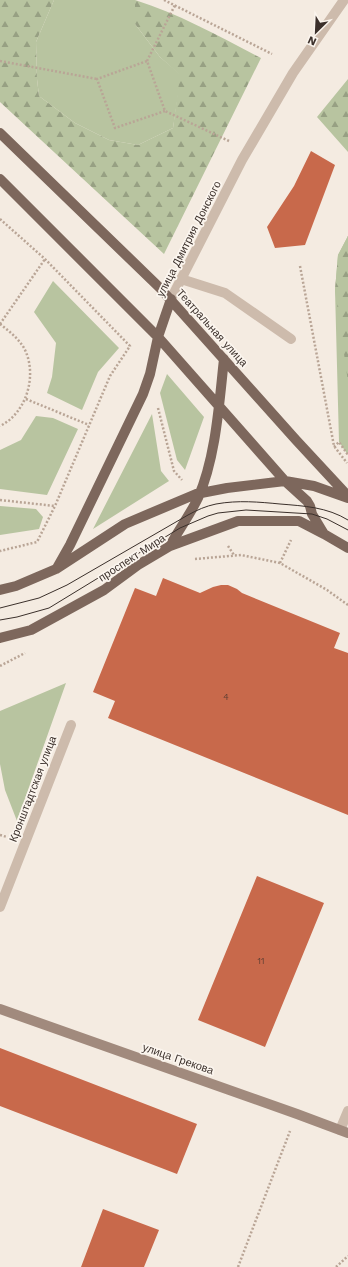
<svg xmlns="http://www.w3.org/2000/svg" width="348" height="1267" font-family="'Work Sans',sans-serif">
<defs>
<pattern id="forest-firs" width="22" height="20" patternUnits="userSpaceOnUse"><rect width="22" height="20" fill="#b8c4a0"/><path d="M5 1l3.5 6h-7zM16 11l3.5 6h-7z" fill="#97a083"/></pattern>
</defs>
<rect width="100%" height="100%" fill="#f4ebe1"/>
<path fill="#b8c4a0" d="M54 0H135V24L160 57 181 75 173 128 138 145 109 140 75 123 39 96 37 79 36 42Z
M348 236V455L339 442 335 290 338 255Z
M53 281 119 348 98 372 82 410 47 393 52 377 56 343 34 312Z
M167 374 204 417 185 470 177 460 160 393Z
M152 414 161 471 169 481 93 529Z
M36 416 53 418 78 429 47 495 0 489V450L21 440Z
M0 506 36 509 43 517 39 529 0 535Z
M66 683 17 821 5 790 0 764V711Z"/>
<path fill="url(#forest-firs)" d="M0 0H54L36 42 37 79 39 96 75 123 109 140 138 145 173 128 180 75 160 57 135 24V0C180 14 220 37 261 58L164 254 0 102Z
M348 79V152L317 117Z
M348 236V382L335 290 338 255Z"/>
<path fill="#c8694b" d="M311 151 335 165 305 245 275 248 267 227 294 186Z
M163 578 200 593 213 587 221 585H228L237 589 242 593 340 633 334 648 348 653V815L108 718 115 701 93 692 135 588 156 596Z
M257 876 324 903 265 1047 198 1020Z
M0 1048 197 1124 177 1174 0 1106Z
M103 1209 159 1230 144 1267H81Z"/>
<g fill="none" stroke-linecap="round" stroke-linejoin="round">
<path stroke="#b9a596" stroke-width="2.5" stroke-dasharray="2 2" stroke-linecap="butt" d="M164 0 272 54
M0 61 97 79
M147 61 175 5
M165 111 115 128 97 79 147 61 165 111 229 141
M0 219 45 259 130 346 110 376 55 506 37 542 0 551
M300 266 334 446 347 463
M0 324C9 331 18 338 24 348 38 374 27 413 0 426
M0 324 45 259
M26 399 89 425
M158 408 174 471 182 480
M334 447 339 442 348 455
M0 500 55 506
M228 546 234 555
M195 559 241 555 280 563 327 590 348 605
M280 563 291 540
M0 666 25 653
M0 835 7 837
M238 1267 290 1131
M336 1267 348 1256"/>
<path stroke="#cdbbac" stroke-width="10" d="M181 279 225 293 291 339"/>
<path stroke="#cdbbac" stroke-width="10" d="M171 299 242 160 293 73 344 0
M0 907 71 725
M340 1130 348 1111"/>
<path stroke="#a18a7d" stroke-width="10" d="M0 1009 297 1114 348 1133"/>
<path stroke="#7d675c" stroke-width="10" d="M0 133 160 288 296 440 348 496
M0 179 158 337 285 481 307 501 310 506 312 514 324 534
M170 546C178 531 191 513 198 498 216 457 219 404 224 359
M57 568 70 545 143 394 150 374 158 337 171 299
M0 590 16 586 56 569 125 524 196 494 227 488 285 481 314 486 348 498
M0 638 31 630 104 590 138 565 170 546 238 521H299L324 534 348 548"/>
<path stroke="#3b302b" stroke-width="1" d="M0 608 39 598 67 585 188 515C197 510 206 506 216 504 238 500 259 502 280 504 304 506 327 507 348 520
M0 620 17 617 49 608 180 528 208 516 218 513 246 510 312 514 327 519 348 530"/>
</g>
<g text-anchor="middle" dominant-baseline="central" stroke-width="3.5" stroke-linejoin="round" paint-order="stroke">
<g font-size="9" fill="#5e3e33">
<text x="226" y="697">4</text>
<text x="261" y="961">11</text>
</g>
<g font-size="11" fill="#3b302b" stroke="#fbf5ee">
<text transform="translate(189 239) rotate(-63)">улица Дмитрия Донского</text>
<text transform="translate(212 328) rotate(48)">Театральная улица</text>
<text transform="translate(132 558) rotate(-33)">проспект Мира</text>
<text transform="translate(33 789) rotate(-69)">Кронштадтская улица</text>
<text transform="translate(178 1059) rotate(19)">улица Грекова</text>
</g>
</g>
<g transform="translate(316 32) rotate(204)" stroke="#fbf5ee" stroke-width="3" paint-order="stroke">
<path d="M0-3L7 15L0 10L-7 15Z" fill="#3b302b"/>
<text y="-6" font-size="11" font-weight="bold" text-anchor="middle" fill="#3b302b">N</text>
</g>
</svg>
